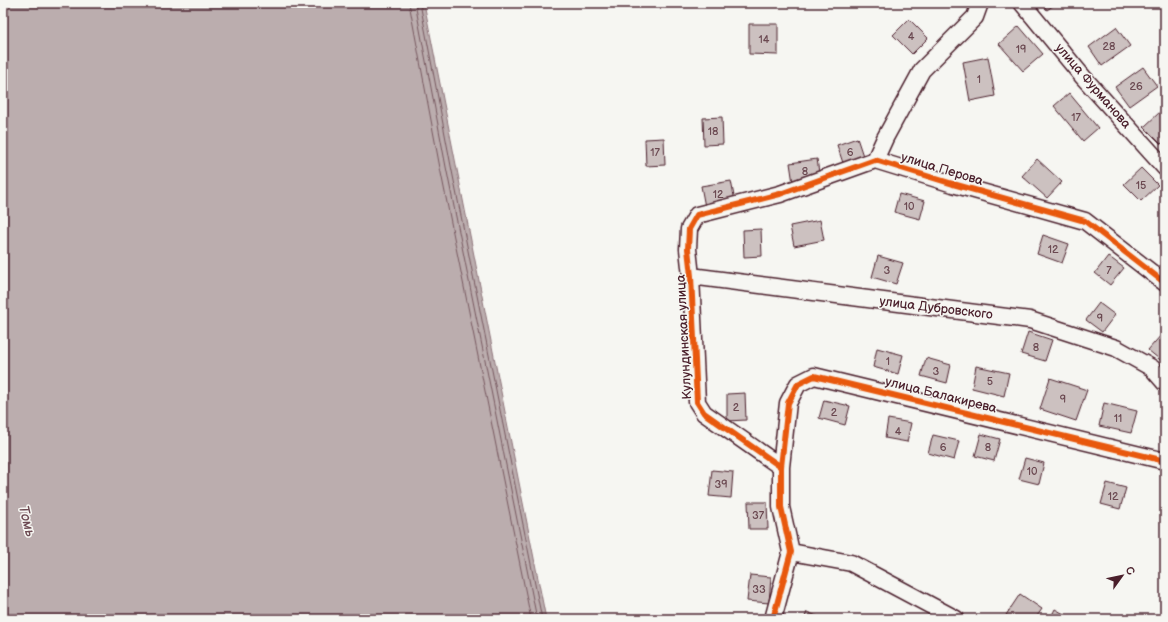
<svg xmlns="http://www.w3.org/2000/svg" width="1168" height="622" font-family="'Balsamiq Sans',sans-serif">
<rect width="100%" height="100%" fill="#f6f6f2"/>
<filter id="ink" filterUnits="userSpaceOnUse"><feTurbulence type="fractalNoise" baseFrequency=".025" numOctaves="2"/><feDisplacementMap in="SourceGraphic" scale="8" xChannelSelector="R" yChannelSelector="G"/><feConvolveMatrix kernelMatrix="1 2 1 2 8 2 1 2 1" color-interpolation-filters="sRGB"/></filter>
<g filter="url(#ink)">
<path fill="#bbadae" stroke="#8e747a" d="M3 3H424L546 619H3Z"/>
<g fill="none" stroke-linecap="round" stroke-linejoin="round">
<path stroke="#77585f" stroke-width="1" d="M409 3 440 168 531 619
M415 3 446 167 537 619
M420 3 451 166 542 619"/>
</g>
<path fill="#ccc1c0" stroke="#4a1f2b" d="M1042 3H1057L1047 10Z
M909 19 928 38 912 54 893 35Z
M749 24H778V55L749 54Z
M1019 26 1043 54 1023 71 999 44Z
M1116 27 1130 46 1102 66 1089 47Z
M988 57 995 96 970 101 963 62Z
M1143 67 1157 86 1129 106 1115 87Z
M1069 93 1098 128 1083 141 1054 106Z
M1161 111 1165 114V140L1161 144 1144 127Z
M722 117 723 144 704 145 703 118Z
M664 138 665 165 646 166 645 139Z
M857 138 864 159 844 166 837 145Z
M817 159 820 179 793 183 790 163Z
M1037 159 1062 182 1047 198 1022 176Z
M1141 168 1158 185 1141 201 1124 184Z
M731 181 735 201 705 207 701 186Z
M899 194 925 201 920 219 894 212Z
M820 220 824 240 794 246 790 226Z
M761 229 762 256 744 257 743 230Z
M1043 235 1069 244 1062 263 1037 254Z
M878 256 903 263 896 284 872 277Z
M1108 256 1124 268 1110 285 1095 273Z
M1099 303 1115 315 1102 332 1086 320Z
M1028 332 1052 340 1045 361 1021 354Z
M1162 334 1165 336 1164 363 1148 350Z
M877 348 903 355 898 374 873 367Z
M926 358 951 365 947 383 921 376Z
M976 366 1009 373 1004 396 972 388Z
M1050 378 1087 390 1076 421 1040 409Z
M745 393 746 420 727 421V394Z
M824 400 850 406 845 425 819 418Z
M1104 403 1137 411 1131 433 1099 426Z
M888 419 911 423 907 442 885 438Z
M981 434 1000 439 994 461 975 456Z
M933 435 959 441 954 460 928 453Z
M1025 458 1044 463 1039 484 1019 479Z
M712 470 733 472 731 498 709 496Z
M1107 483 1126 488 1120 509 1101 504Z
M748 502H767L768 529H749Z
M750 575 771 577 769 603 747 601Z
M1020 594 1042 609 1035 619H1012L1006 615Z
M1055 609 1073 619H1050Z
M807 612 824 619H804Z"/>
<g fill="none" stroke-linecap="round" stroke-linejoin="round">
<g stroke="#4a1f2b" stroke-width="19">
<path id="street" d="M1022 3 1083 77 1165 168
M875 160 885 138 922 70 975 17 980 3
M691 276 1030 320 1116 348 1152 368 1165 383
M781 467 704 413 697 402 691 276 688 249 689 229 697 215 780 194 875 160 953 184 1085 221 1165 283
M791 552 851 563 956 619
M773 619 791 552 781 507V467L788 403 798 384 814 376 1165 461"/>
</g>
<use href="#street" stroke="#f6f6f2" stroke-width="16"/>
<g stroke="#f6f6f2" stroke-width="8">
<path id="cycleway" d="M781 467 704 413 697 402 691 276 688 249 689 229 697 215 780 194 875 160 953 184 1085 221 1165 283
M773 619 791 552 781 507V467L788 403 798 384 814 376 1165 461"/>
</g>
<use href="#cycleway" stroke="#e8590c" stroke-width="6"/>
</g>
</g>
<g text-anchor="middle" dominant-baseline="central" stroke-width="3" stroke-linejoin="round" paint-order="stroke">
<g font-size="11" fill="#6a4850">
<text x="911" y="36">4</text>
<text x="764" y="39">14</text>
<text x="1109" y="46">28</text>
<text x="1021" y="49">19</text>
<text x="979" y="79">1</text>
<text x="1136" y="86">26</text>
<text x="1076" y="117">17</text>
<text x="713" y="131">18</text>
<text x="655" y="152">17</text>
<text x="850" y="152">6</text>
<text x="805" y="171">8</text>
<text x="1141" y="185">15</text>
<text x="718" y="194">12</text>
<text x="909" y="206">10</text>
<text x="1053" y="249">12</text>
<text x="887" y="270">3</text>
<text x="1109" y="270">7</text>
<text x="1100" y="318">9</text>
<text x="1036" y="347">8</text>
<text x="888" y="361">1</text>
<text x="936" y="371">3</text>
<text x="990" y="381">5</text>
<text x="1063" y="399">9</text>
<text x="736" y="407">2</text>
<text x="834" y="412">2</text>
<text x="1118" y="418">11</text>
<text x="898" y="431">4</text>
<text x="943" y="447">6</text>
<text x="988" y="447">8</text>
<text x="1032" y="471">10</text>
<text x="721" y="484">39</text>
<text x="1113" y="496">12</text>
<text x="758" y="515">37</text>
<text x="759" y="589">33</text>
</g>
<g font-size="13" fill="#4a1f2b" stroke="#f6f6f2">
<text transform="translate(1093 86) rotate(49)">улица Фурманова</text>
<text transform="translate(942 169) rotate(17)">улица Перова</text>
<text transform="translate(936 308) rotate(7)">улица Дубровского</text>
<text transform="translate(684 337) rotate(-93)">Кулундинская улица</text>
<text transform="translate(941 395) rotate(14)">улица Балакирева</text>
</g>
<g font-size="14" font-style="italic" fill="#6c4a52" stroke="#f6f6f2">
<text transform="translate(27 521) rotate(76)">Томь</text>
</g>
</g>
<rect width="1168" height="622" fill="none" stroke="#f6f6f2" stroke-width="16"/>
<rect x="8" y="8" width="1152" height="606" fill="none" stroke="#4a1f2b" stroke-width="1.5" filter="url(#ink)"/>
<g transform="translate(1122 576) rotate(57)" stroke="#f6f6f2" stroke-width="3" paint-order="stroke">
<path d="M0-3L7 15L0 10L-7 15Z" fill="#4a1f2b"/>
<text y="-6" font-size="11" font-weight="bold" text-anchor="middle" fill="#4a1f2b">С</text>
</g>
</svg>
